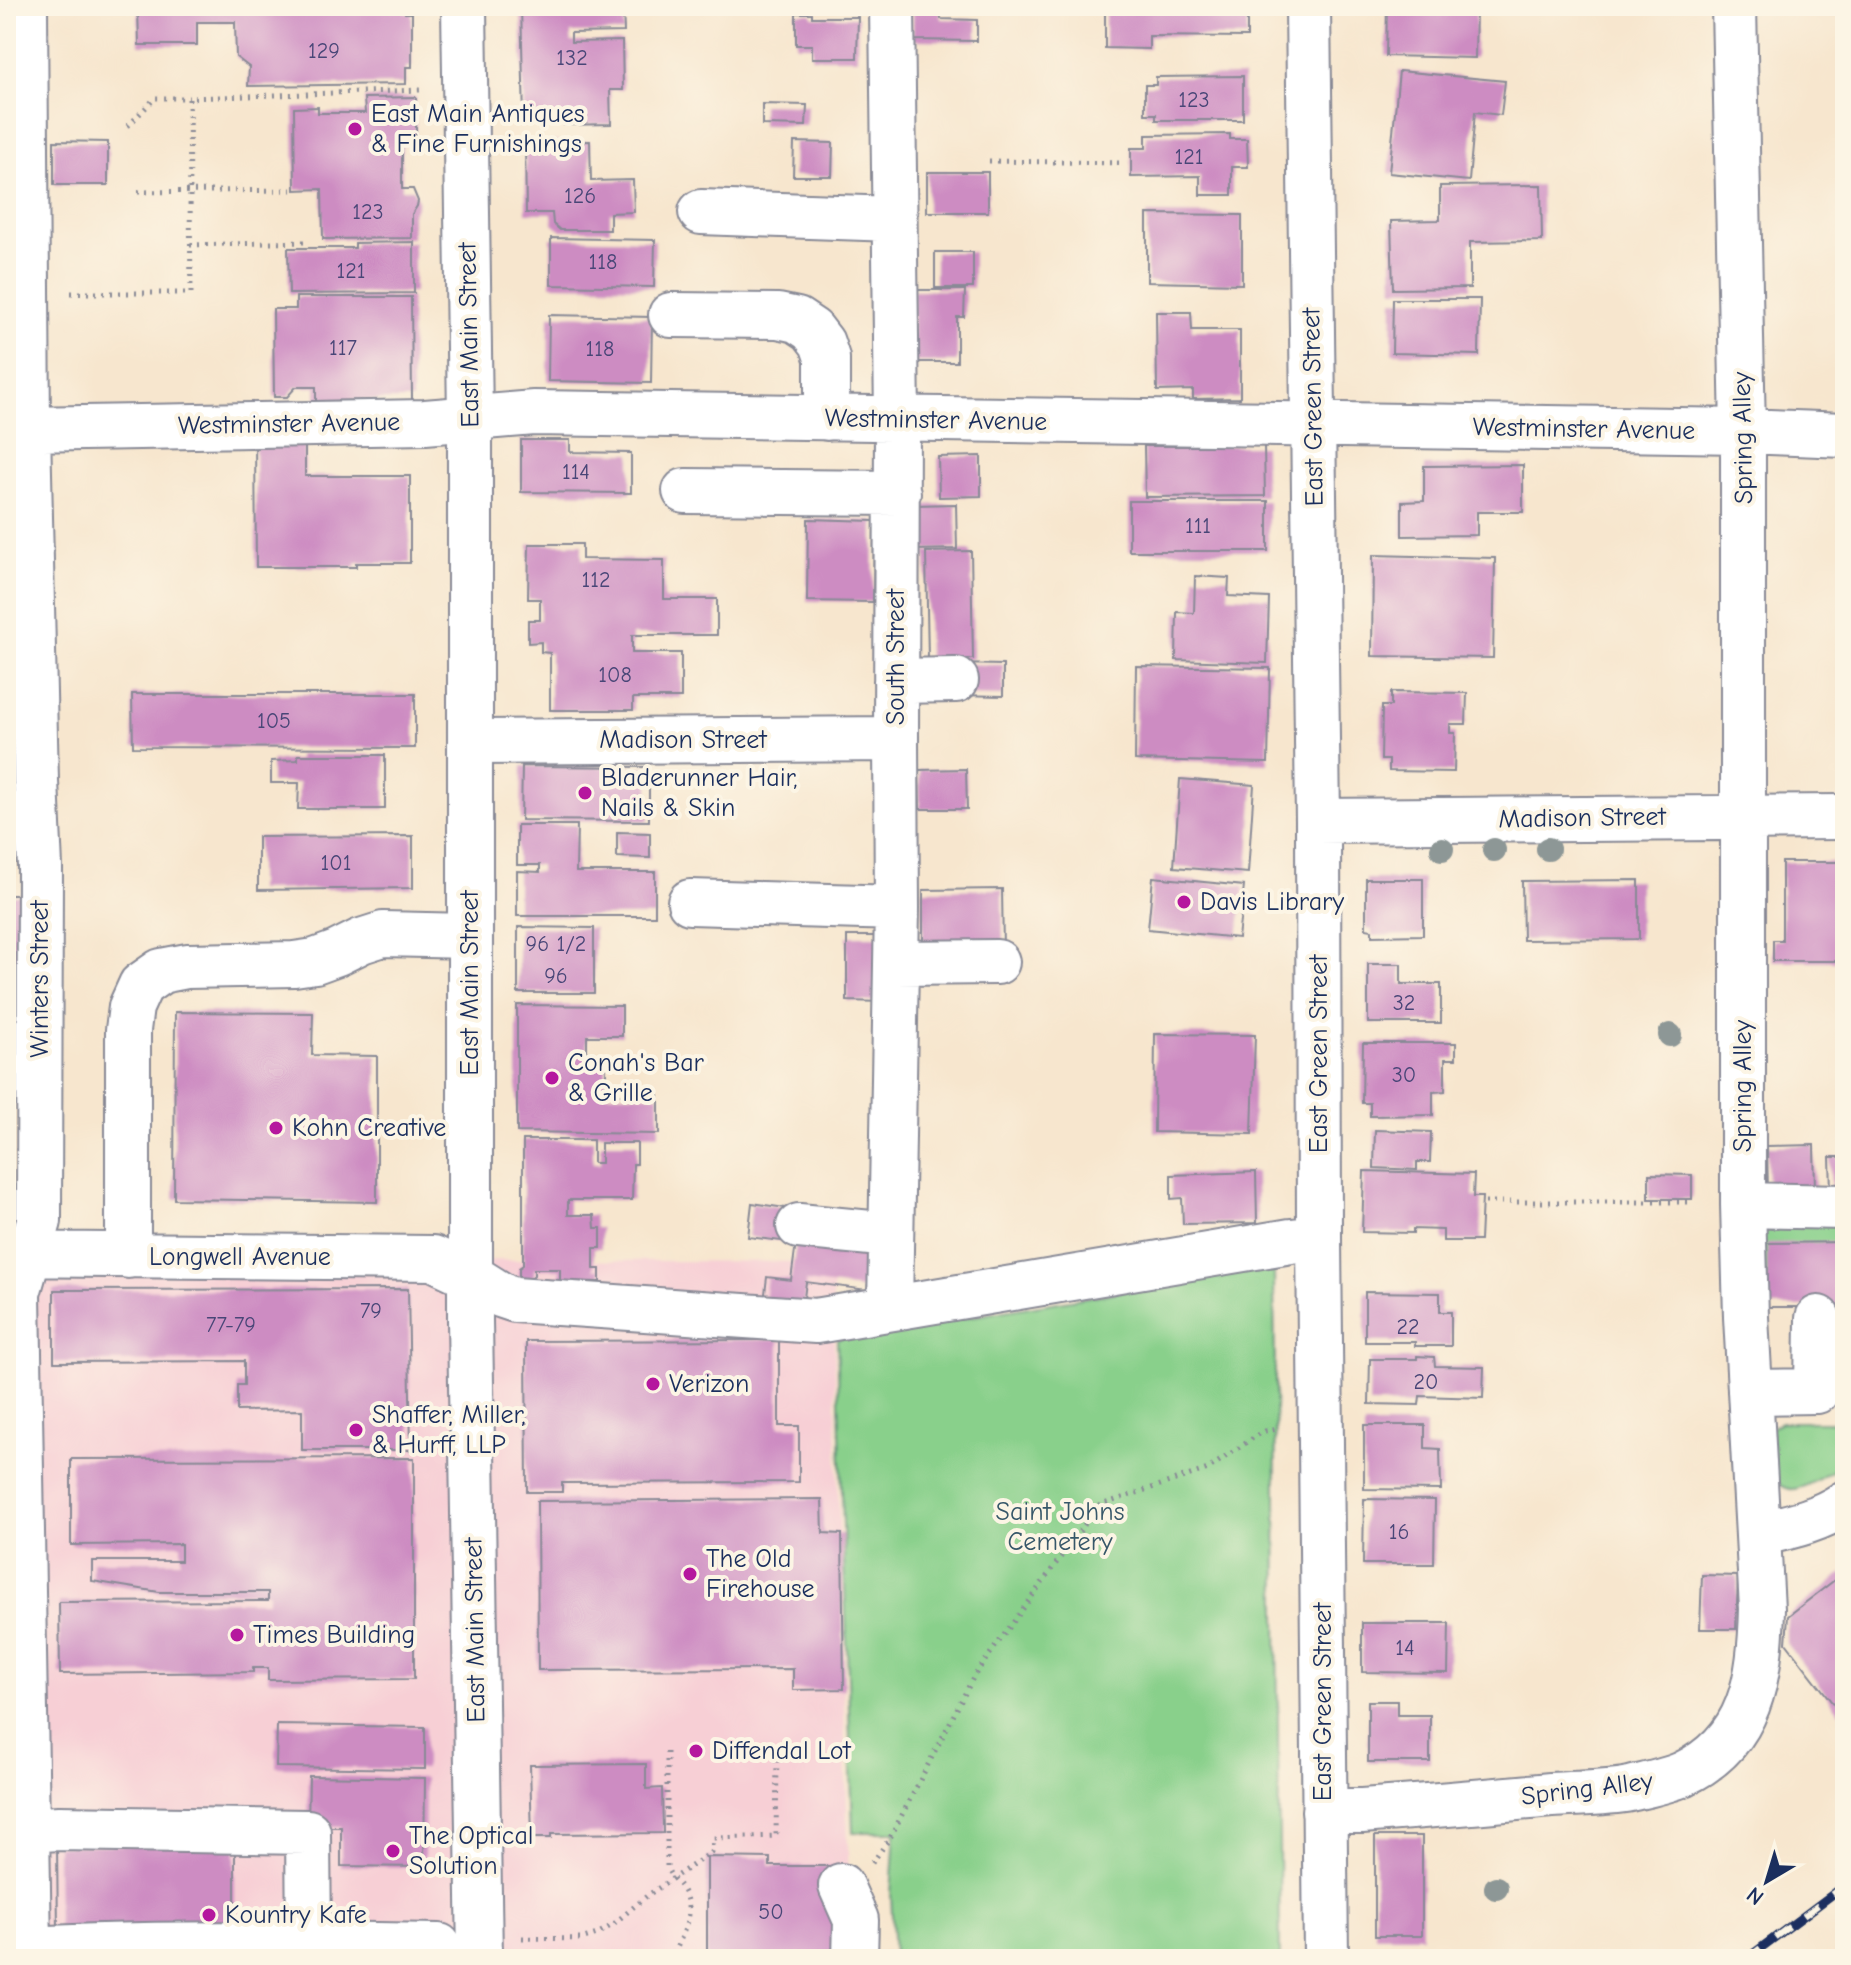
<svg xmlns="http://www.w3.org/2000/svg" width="1851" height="1965" font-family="'Comic Neue',sans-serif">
<rect width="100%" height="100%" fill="#fcf5e5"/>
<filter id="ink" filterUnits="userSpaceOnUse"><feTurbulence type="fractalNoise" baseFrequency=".0125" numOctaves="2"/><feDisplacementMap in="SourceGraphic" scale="16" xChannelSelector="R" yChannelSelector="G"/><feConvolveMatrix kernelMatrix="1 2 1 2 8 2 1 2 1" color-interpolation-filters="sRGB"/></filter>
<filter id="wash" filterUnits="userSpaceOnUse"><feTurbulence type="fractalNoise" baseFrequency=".006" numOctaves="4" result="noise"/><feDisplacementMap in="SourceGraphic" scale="32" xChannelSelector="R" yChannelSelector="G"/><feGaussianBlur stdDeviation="1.8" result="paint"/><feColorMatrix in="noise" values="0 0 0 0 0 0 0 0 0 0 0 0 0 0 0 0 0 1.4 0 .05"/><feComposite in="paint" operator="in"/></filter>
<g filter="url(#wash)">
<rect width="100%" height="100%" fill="#f7e6ce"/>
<path fill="#f7cfd5" d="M512 1260 832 1262 851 1959H6V1270Z"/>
<path fill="#89d08b" stroke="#528074" stroke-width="2" d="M1770 1219H1845V1242L1768 1280 1757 1282 1755 1231Z
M1274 1266 1280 1959H894L891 1894 895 1832H853L837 1339Z
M1781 1422H1845V1463C1832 1470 1804 1491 1790 1489 1783 1488 1777 1483 1772 1479L1771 1427Z"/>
<g id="blocks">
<path fill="#cd8cc2" d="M138 6H405V13H412V67H406V84L248 86 249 67 236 57 235 22H197V45H139Z
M521 6H623L624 32 571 33V42L622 41 623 90H610L611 124 564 125 563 118 524 119Z
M1105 6H1247V37L1149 36V49L1105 48Z
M1387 6H1476L1475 58 1386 56Z
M913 9H940L941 19 977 20V41L913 40Z
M796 13H812V17H858L857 58H812V45H796Z
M1399 71 1505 81 1501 115 1475 112 1469 181 1389 173Z
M1243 76V120H1156V114H1145V85H1156V77Z
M416 97V145H402V189H413L418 201 417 206 412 214V238L323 239 322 189 295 190 294 108 318 107V113H365L364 98Z
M762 104 807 105 806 126 762 125Z
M1230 134V139H1247L1248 167H1232V195H1200V176L1131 177V148H1146V135Z
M54 141 108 142V185H54Z
M590 141 591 181 633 180 634 212 610 213V230H560L553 224 552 213H526L525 142Z
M794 142 833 143 832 176H793Z
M927 172H988V212H927Z
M1541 185 1542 241 1470 242V288L1393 289 1391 221 1440 220V186Z
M1147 214 1242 215V284L1147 282Z
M551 238 655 240 654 287 551 285Z
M414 242V293L289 294 288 248H355V243Z
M935 252H973V288H935Z
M913 290H965L964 317H957V362H913Z
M296 297H411L412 400 316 401V387H296L287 397H274L273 309H296Z
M1393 299H1480L1479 355 1392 353Z
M1156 312H1191L1192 330H1240V398L1193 399V390L1157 391Z
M549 315 652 317 651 383 548 381Z
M305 435V476H410V563H356V567H256L255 436Z
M521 440H570V452L631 453V493L521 492Z
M1144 446H1264L1265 496 1145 497Z
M981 456V496L939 497 938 457Z
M1523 465V512H1477V535L1402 536V502L1424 501V466Z
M1129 501H1268V551H1129Z
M956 504 957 549 915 550 914 505Z
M808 519 874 521 873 602 807 601Z
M529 544H582V559L664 560V599H717V635H632V653H681V698H633V710H550V653L541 652V642L528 643V620H540V599H528Z
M971 551 973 659 928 660 926 552Z
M1373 555 1495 558 1493 658 1372 656Z
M1195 576 1229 578 1228 596 1269 598 1267 663 1176 660 1177 612 1194 613Z
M956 664 1003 665V696L956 695Z
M1136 666 1270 668 1268 763 1135 760Z
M1391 692 1467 693 1466 724H1450V733H1455L1454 772 1389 771V760H1381L1382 706H1391Z
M132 694H415V748L133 747Z
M298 755H385V809H298L299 783H271V761L298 760Z
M522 766 649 767V821L521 820Z
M966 769 967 809H920L919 770Z
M1180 779 1254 785 1248 873 1174 867Z
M517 825H577L576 872H655V916H517V871L540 872V865H517Z
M617 832 650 833V858L617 857Z
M413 836V888L258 890V837Z
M1782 862H1839V961H1773V940H1782Z
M1153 877 1244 886 1238 938 1148 929Z
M1366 879H1423V935L1372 936V930L1366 929Z
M1639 880V939L1523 940 1522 881Z
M1002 889 1003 949 923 950V890Z
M6 895H23V991H6Z
M518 927 594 928V993H518Z
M847 936H882V1002L847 1001Z
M1368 964H1401V984H1441V1023H1368Z
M517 1005 622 1006V1036H587V1056L606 1057V1094L659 1095V1134L517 1132Z
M175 1012 313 1013 312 1055 377 1056V1202L174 1199Z
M1155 1034 1255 1035 1252 1134 1154 1132Z
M1363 1043H1456V1059H1445V1091L1433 1092V1115L1370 1116V1103H1362Z
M1375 1130 1431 1132 1430 1162H1417V1170L1374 1168Z
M523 1140H593V1163H601V1143H637V1164H633L632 1200H568V1215H594L595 1228H601V1248H594V1269H600V1282L560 1281V1269H534V1275L530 1279 521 1278 519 1276V1268L523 1265Z
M1814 1145 1815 1191 1768 1192 1767 1146Z
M1830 1157H1845V1191H1831Z
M1364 1171 1474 1174 1473 1197H1482L1480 1241H1443V1230L1413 1229V1233L1362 1232Z
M1256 1172 1257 1223 1183 1224 1182 1198 1171 1199V1175Z
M1649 1174 1692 1175V1199H1649Z
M752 1203 786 1208 781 1241 748 1237Z
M1845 1242V1307H1767V1243Z
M796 1243 872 1253 867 1290 806 1282 803 1306 764 1302 767 1277 791 1280Z
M408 1289 411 1450H302V1410L237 1411V1385H244V1361L54 1362V1290Z
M1365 1292 1440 1293V1312H1451V1346H1415V1342H1365Z
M779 1340V1426H799V1482L562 1483V1492H527L526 1341Z
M1417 1356 1434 1357 1435 1366 1484 1367 1483 1398 1420 1396 1419 1405 1369 1404 1370 1359H1417Z
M1364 1425H1425V1448L1440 1449 1441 1490 1364 1489Z
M414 1458V1679L268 1680V1668H253V1672L60 1674 59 1602 268 1601V1592H159L92 1581V1561H181V1544L71 1545V1459Z
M822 1499 823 1533 842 1534 844 1689 793 1690V1669L538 1670 537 1501Z
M1364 1499 1435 1500 1434 1564H1363Z
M1845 1572V1719L1786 1643 1788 1616Z
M1702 1575 1738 1576 1736 1629H1700Z
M1362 1623H1449L1448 1673 1362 1672Z
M1368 1701H1397V1715H1430V1762H1368Z
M277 1725 425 1727V1769L276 1767Z
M646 1764V1789L662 1788 663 1833 551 1834V1838H532L530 1765Z
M309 1776 425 1778 424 1867 341 1866V1827H308Z
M1375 1836H1422V1936H1375Z
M235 1844V1932L58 1933 57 1846Z
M707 1857 770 1858V1866H836V1959H707Z"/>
</g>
</g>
<g filter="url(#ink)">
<use href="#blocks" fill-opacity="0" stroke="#898a96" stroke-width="2"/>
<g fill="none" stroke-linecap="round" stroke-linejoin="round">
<g stroke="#898a96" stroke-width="48">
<path id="minor" d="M25 6 28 429 36 781 40 867 39 1221 18 1293 29 1948
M1308 6 1318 821 1319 1238 1326 1959
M701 212 893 219
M671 315 778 316 797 320 812 330 822 343 827 358V418
M28 429 425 422 534 413 1743 431 1845 435
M685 491 898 493
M896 681 956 680
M471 742 896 739
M1318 821 1845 817
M690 902 897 908
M897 963 997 962
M1743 1205 1845 1207
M799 1226 891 1235
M6 1254 433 1258 471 1276 503 1296 515 1300 816 1321 1291 1241 1319 1238
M128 1256V1030L131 1007 141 985 161 971 187 966 294 964 315 961 337 953 361 941 383 934 469 936
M890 1307 897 908 896 739 897 420 892 6
M1750 1392 1817 1391 1818 1318
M1758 1534C1788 1527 1819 1521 1845 1503
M1324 1811H1362C1425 1806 1488 1801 1551 1795 1576 1793 1605 1794 1630 1789 1646 1785 1667 1781 1683 1774 1752 1741 1760 1678 1762 1609L1746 1317 1743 1205V431L1734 6
M26 1830 59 1828 308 1832 309 1943
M841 1886 856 1920 855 1959
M6 1950C150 1942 295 1943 439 1946"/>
</g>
<g stroke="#898a96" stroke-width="48">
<path id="major" d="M464 6 470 418V1320L480 1959"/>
</g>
<path stroke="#898a96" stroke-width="5" stroke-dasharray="2 6" stroke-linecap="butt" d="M128 126 155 98H189
M989 161 1122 163
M138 192 292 190
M190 245 306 242
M71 293H191L189 98 421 90
M1485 1202H1693
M667 1752V1867C670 1877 677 1881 682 1889 697 1913 681 1937 672 1959
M872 1863 890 1838 974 1676 1098 1506 1208 1469 1256 1436 1265 1431 1279 1429
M522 1938 581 1939 597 1934 611 1926 648 1895 712 1852 713 1838 776 1836 777 1761"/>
<use href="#minor" stroke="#fff" stroke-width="44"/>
<use href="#major" stroke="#fff" stroke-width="44"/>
<g stroke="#1b2f5e" stroke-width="9">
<path id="rail" d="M1746 1959 1845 1885"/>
</g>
<use href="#rail" stroke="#fcf5e5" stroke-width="6" stroke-dasharray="18" stroke-linecap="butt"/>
</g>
<g fill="#8d9796">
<circle cx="1442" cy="849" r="12"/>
<circle cx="1548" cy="849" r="12"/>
<circle cx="1494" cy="850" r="12"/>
<circle cx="1670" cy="1035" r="12"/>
<circle cx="1496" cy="1888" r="12"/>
</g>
</g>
<g fill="#b5179e" stroke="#fcf5e5" stroke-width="3">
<circle cx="355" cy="129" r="8"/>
<circle cx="585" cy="793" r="8"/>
<circle cx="1184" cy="902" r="8"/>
<circle cx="552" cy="1078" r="8"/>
<circle cx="276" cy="1128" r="8"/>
<circle cx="653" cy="1384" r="8"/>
<circle cx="356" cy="1430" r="8"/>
<circle cx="690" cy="1574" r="8"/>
<circle cx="237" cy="1635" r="8"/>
<circle cx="696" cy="1751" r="8"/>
<circle cx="393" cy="1851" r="8"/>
<circle cx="209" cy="1915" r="8"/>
</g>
<g text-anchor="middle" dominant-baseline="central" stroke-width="8" stroke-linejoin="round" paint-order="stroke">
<g font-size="22" fill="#484677">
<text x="324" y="51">129</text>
<text x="572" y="58">132</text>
<text x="1194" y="100">123</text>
<text x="1189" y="157">121</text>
<text x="580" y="196">126</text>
<text x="368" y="212">123</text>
<text x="603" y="262">118</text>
<text x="351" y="271">121</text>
<text x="343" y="348">117</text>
<text x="600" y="349">118</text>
<text x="576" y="472">114</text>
<text x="1198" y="526">111</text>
<text x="596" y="580">112</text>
<text x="615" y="675">108</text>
<text x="274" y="721">105</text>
<text x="336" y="863">101</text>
<text x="556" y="944">96 1/2</text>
<text x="556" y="976">96</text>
<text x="1404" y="1003">32</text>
<text x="1404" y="1075">30</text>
<text x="371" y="1311">79</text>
<text x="231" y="1325">77-79</text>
<text x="1408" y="1327">22</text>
<text x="1426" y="1382">20</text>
<text x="1399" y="1532">16</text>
<text x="1405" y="1648">14</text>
<text x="771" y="1912">50</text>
</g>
<g font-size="26" fill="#1b2f5e" stroke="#fcf5e5" text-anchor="start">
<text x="371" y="114">East Main Antiques<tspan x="371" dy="30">&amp; Fine Furnishings</tspan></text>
<text x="601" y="778">Bladerunner Hair,<tspan x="601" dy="30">Nails &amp; Skin</tspan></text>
<text x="1200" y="902">Davis Library</text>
<text x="568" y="1063">Conah's Bar<tspan x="568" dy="30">&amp; Grille</tspan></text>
<text x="292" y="1128">Kohn Creative</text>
<text x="669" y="1384">Verizon</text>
<text x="372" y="1415">Shaffer, Miller,<tspan x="372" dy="30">&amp; Hurff, LLP</tspan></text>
<text x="706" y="1559">The Old<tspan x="706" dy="30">Firehouse</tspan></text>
<text x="253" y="1635">Times Building</text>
<text x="712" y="1751">Diffendal Lot</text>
<text x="409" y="1836">The Optical<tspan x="409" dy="30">Solution</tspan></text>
<text x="225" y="1915">Kountry Kafe</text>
</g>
<g font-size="26" fill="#1b2f5e" stroke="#fcf5e5">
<text transform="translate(469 335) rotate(-91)">East Main Street</text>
<text transform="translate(1313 407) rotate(-91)">East Green Street</text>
<text transform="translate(936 420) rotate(1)">Westminster Avenue</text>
<text transform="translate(289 424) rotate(-1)">Westminster Avenue</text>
<text transform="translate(1584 429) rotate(1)">Westminster Avenue</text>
<text transform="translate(1743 438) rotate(-91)">Spring Alley</text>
<text transform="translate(896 657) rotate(-90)">South Street</text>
<text x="683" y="740">Madison Street</text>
<text transform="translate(1582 818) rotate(-1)">Madison Street</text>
<text transform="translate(40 979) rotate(-90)">Winters Street</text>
<text transform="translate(470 983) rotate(-90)">East Main Street</text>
<text transform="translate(1319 1054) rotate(-90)">East Green Street</text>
<text transform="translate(1743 1086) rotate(-90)">Spring Alley</text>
<text x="240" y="1257">Longwell Avenue</text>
<text transform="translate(475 1630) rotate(-91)">East Main Street</text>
<text transform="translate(1323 1702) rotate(-90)">East Green Street</text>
<text transform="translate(1587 1789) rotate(-7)">Spring Alley</text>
</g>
<g font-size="26" fill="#365769" stroke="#fcf5e5">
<text x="1060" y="1512">Saint Johns<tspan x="1060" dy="30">Cemetery</tspan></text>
</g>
</g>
<rect width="1851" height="1965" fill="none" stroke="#fcf5e5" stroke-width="32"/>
<g transform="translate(1767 1881) rotate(218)" stroke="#fcf5e5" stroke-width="6" paint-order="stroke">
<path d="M0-6L14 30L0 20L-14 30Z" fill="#1b2f5e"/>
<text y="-12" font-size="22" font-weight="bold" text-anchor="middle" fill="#1b2f5e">N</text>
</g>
</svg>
